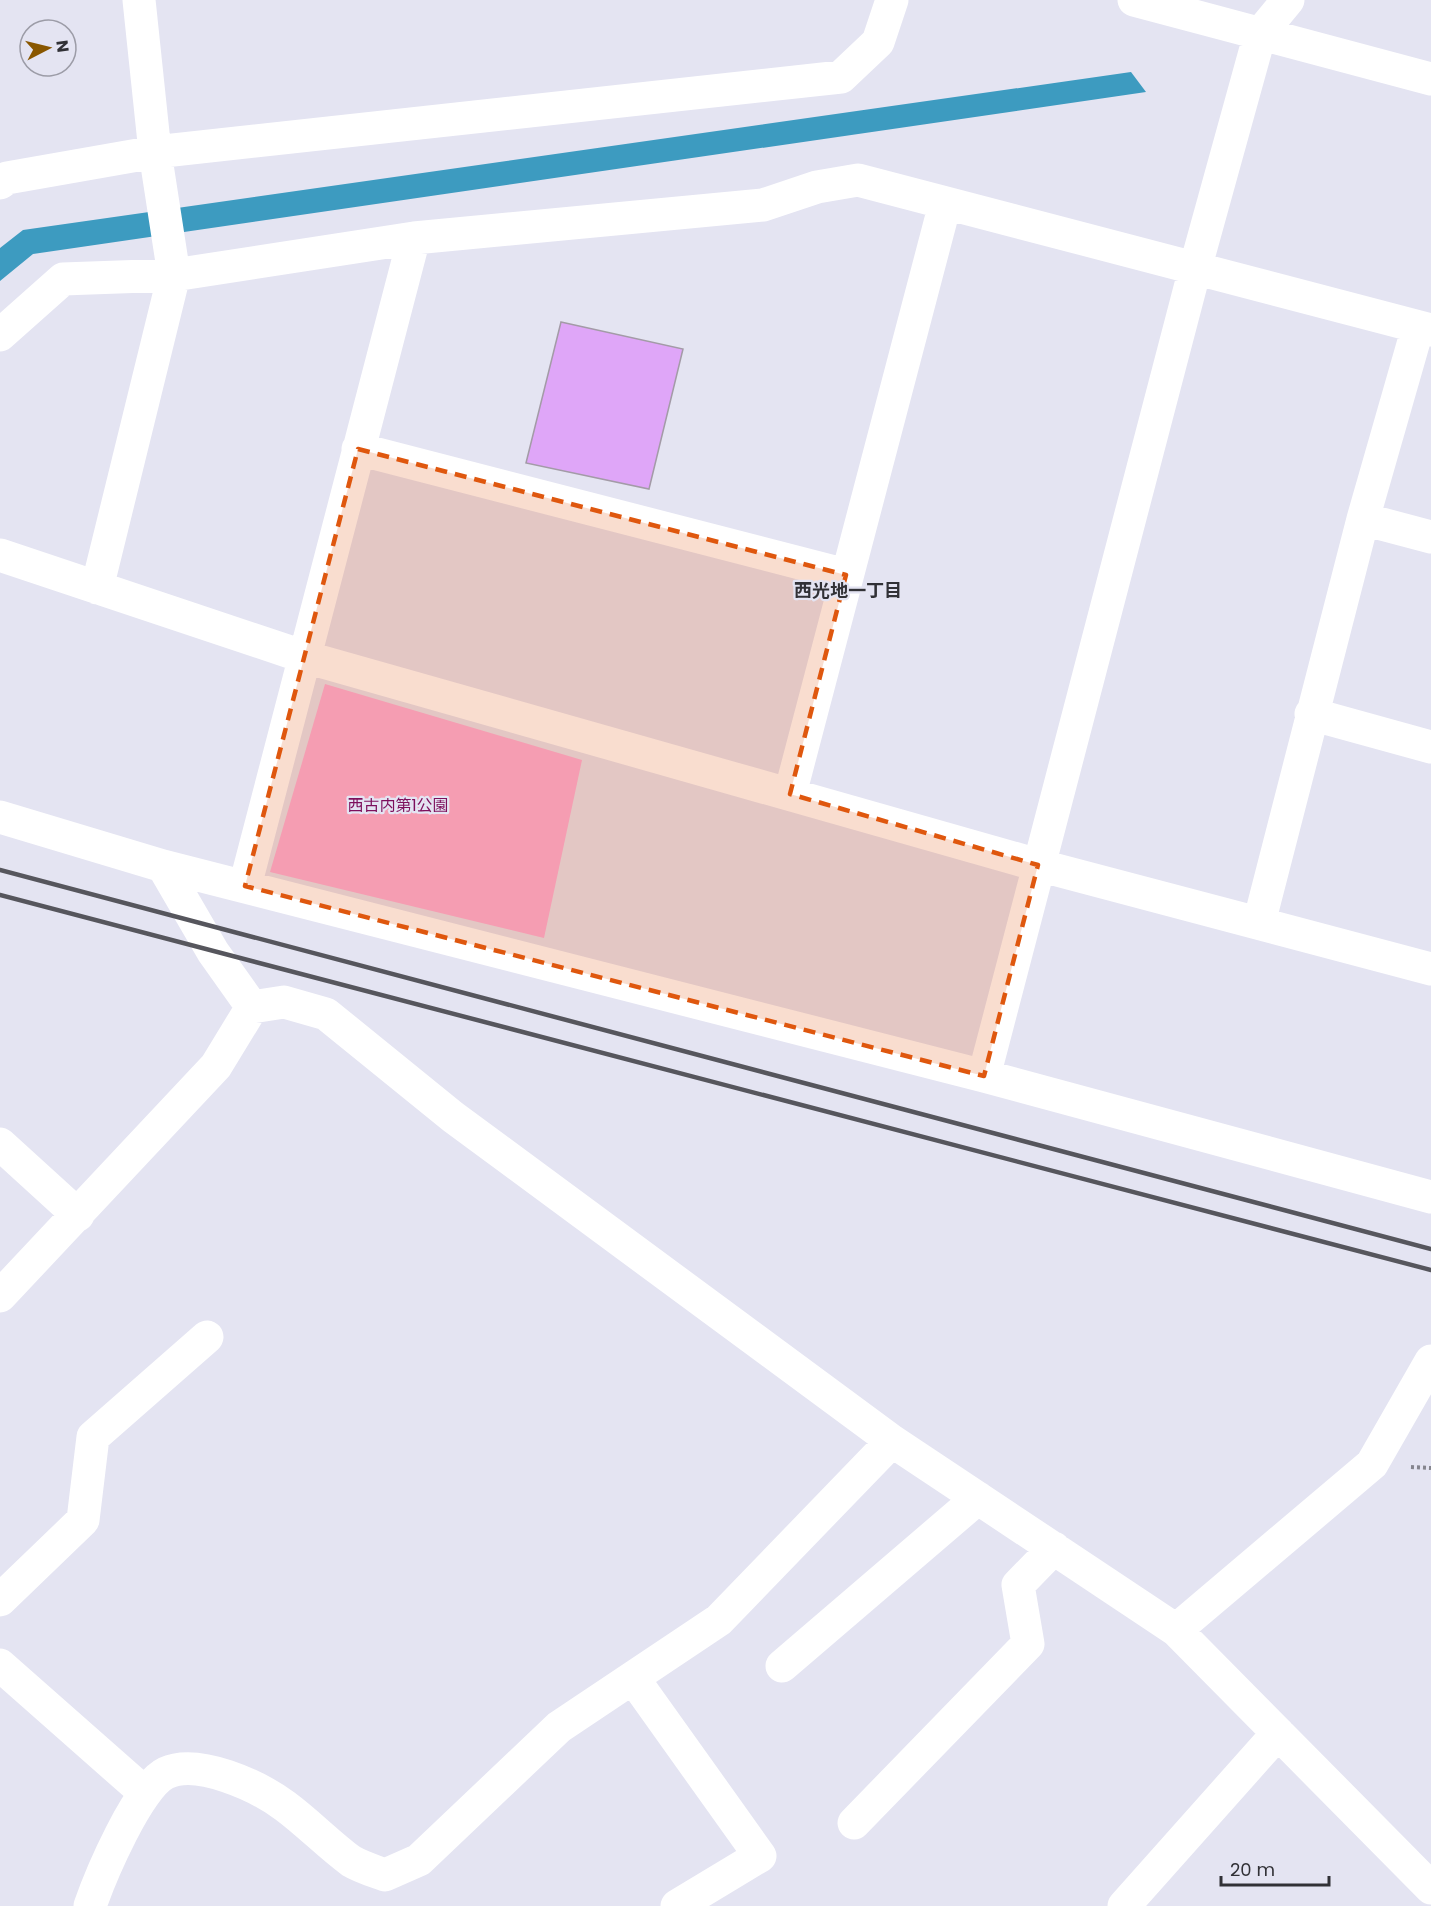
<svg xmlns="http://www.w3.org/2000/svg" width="1431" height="1906" font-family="Poppins,'Noto Sans JP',sans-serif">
<rect width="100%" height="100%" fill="#e4e4f2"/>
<path fill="#fbafdb" d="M325 684 582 760 544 938 270 872Z"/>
<path fill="#3d9bc0" d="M1131 72 1146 92 33 254 0 281V248L23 230Z"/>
<path fill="#dfa6f8" stroke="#a39ba7" stroke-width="1.5" d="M561 322 683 349 649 489 526 463Z"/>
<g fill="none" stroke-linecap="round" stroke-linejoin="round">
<path stroke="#85858e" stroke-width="4" stroke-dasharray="3 3" stroke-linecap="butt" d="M1411 1467 1431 1468"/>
<path stroke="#fff" stroke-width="33" d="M1134 0 1431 79
M0 183 7 178 155 152 841 77 878 42 892 0
M0 335 63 279 174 275 414 238 763 205 817 187 858 180 1431 330
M358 449 846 575
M1363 519 1431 537
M0 555 305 657 1038 865 1431 969
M97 588 174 275 155 152 139 0
M1311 714 1431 747
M790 794 945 204
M0 817 163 866 984 1076 1431 1197
M163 866 213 952 252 1007
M245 886 414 238
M1259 923 1363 519 1418 327
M252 1007 284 1002 326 1014 453 1117 892 1441 1176 1630 1431 1888
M984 1076 1195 269 1260 34 1288 0
M0 1144 78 1215
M0 1296 216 1066 252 1007
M0 1600 83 1520 93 1437 207 1337
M1176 1630 1372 1464 1431 1361
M0 1665 145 1793
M782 1666 978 1498
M633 1678 760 1856 677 1906
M854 1823 1028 1644 1018 1585 1054 1548
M90 1906C100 1877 138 1786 166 1773 198 1758 258 1786 285 1806 308 1823 328 1844 351 1861 361 1867 374 1871 385 1875L419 1860 559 1727 719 1620 892 1441
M1124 1906 1278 1733"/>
<path stroke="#56565d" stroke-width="4.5" d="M0 870 1431 1249
M0 895 1431 1270"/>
</g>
<path fill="#df570e" fill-opacity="0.2" stroke="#df570e" stroke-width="4.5" stroke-dasharray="12 8" stroke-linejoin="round" d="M358 449 846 575 790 794 1038 865 984 1076 245 886Z"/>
<g text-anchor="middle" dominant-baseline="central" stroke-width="4.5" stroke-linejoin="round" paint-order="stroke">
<g font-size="16" fill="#7d0f5c" stroke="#e4e4f2">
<text x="398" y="805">西古内第1公園</text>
</g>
<g font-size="18" font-weight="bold" fill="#313136" stroke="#e4e4f2">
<text x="848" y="590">西光地一丁目</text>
</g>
</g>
<g transform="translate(48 48) rotate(83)"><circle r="28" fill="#e4e4f2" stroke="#9c9ca7" stroke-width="1.5"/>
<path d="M0-4.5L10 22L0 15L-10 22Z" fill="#895700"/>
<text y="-9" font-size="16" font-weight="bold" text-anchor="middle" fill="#313136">N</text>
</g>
<path d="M1221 1876v9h108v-9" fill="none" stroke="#313136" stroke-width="3"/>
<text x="1230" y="1876" font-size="18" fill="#313136" stroke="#e4e4f2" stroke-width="4.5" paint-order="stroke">20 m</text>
</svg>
